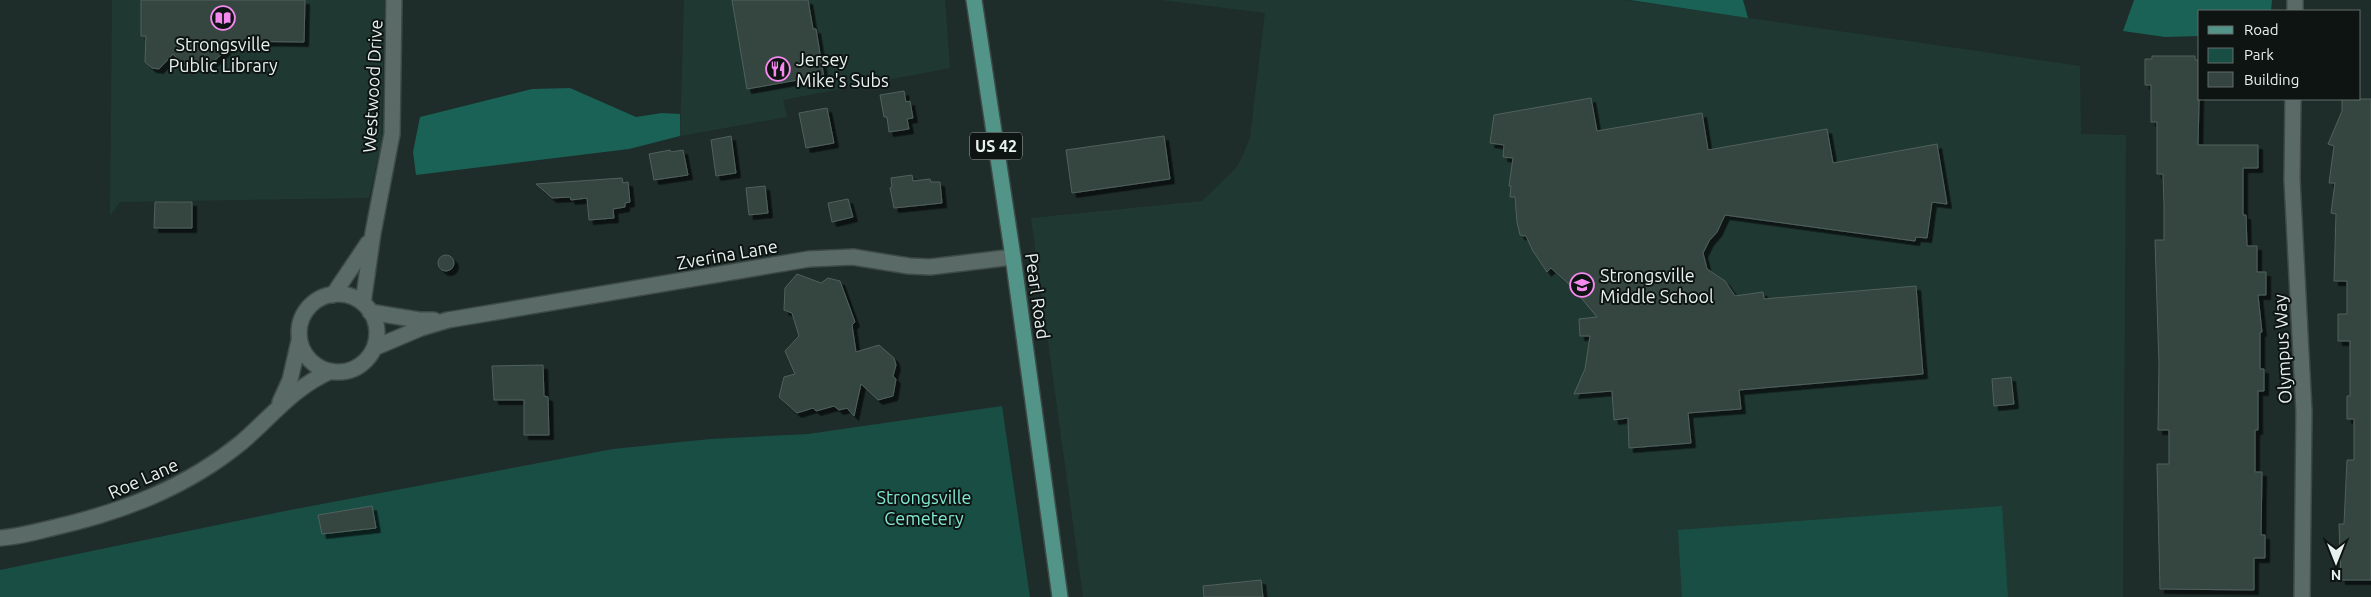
<svg xmlns="http://www.w3.org/2000/svg" width="2371" height="597" font-family="Ubuntu,sans-serif">
<defs>
<filter id="shadow"><feDropShadow dx="4.5" dy="4.5" stdDeviation="0" flood-color="#0009"/></filter>
</defs>
<rect width="100%" height="100%" fill="#1e2d2a"/>
<path fill="#203832" d="M112 0H385L381 143 369 198 120 202 110 216Z
M684 0H945L950 68 783 100 787 117 680 136Z
M1161 0H1625L2080 66 2081 134 2126 135 2123 597H1083L1031 218 1202 201 1236 168 1242 157 1250 138 1254 103 1265 13Z"/>
<path fill="#194e45" d="M1002 406 1030 597H0V570L285 511 613 449 710 439 808 434Z
M2002 506 2008 597H1682L1678 530Z"/>
<path fill="#1a6256" d="M1630 0H1743L1748 18Z
M2134 0H2272L2271 11H2200V36L2165 37 2123 31Z
M570 88 636 117 662 113 680 114V136L629 149 416 175 413 152 420 117 532 89Z"/>
<path fill="#344440" stroke="#51615d" filter="url(#shadow)" d="M141 0H305L304 42 226 41V50L209 66H184L173 54 159 69 152 68 145 62 146 36H141Z
M732 0H808L813 29H816L824 78 809 80V78L747 89Z
M2152 56H2195V60H2200L2198 145H2258V168H2243V215H2246L2247 246H2257V272H2266V295H2258L2262 332H2260V369H2264V391H2258V430H2255V472H2262L2261 535H2265V558H2254V590L2160 589 2157 464H2169V430H2158L2159 365 2155 240H2164V206L2163 174H2157V122H2151V85H2145V59H2152Z
M904 91 906 102 910 101 913 118 907 119 909 129 889 132 887 117H884L880 95Z
M1591 98 1597 131 1702 113 1708 150 1827 129 1833 163 1937 144 1947 204 1932 202 1927 238 1916 237 1915 241 1725 215 1717 232 1709 241 1703 253 1707 269 1725 281 1735 296 1763 292 1764 299 1916 286 1923 374 1739 390 1741 409 1688 413 1691 443 1629 448 1628 418 1614 420 1612 391 1574 394 1585 369 1590 336H1580L1579 319 1597 317 1573 288 1551 268 1547 272 1533 251 1526 236 1520 235 1517 222 1515 197H1510L1511 186H1509L1513 158 1503 157 1504 145 1490 143 1494 115Z
M2342 99H2371V580H2341L2339 524H2344L2347 460H2354V419H2347V396H2350V341H2338V314H2347V281H2334L2336 214 2331 213 2335 183H2329L2334 146 2328 144 2342 111Z
M827 108 834 143 806 148 799 113Z
M731 136 736 173 716 176 711 140Z
M1164 136 1170 179 1072 193 1066 150Z
M670 150 671 152 683 150 688 175 654 180 649 154Z
M912 175 913 181 930 179 931 182H940L942 203 894 208 890 188 892 187 891 178Z
M622 178 623 183 628 182 630 202 625 203V207L613 209 614 218 589 220 587 198 571 200 570 197 552 198 536 184Z
M765 186 768 213 749 215 746 188Z
M848 199 853 217 832 222 828 203Z
M155 202H192V228H154Z
M438 263a8 8 0 1 1 16 0a8 8 0 1 1-16 0Z
M797 274 821 283 828 278 840 281 855 322 852 325 856 352 879 345 894 358 896 365 893 376 896 379 893 396 878 400 861 384 854 416 847 408 839 410 834 406 816 411 813 408 797 413 779 397 784 377 795 374 785 351 799 336 792 313 784 310 785 288Z
M543 365 544 396 548 397 549 435H524V400H494L492 366Z
M2011 377 2014 404 1994 406 1992 379Z
M372 506 376 528 322 534 318 515Z
M1261 580 1263 597H1204L1203 586Z"/>
<g fill="none" stroke-linecap="round" stroke-linejoin="round">
<g stroke="#3d4a47" stroke-width="18">
<path id="minor" d="M2295 11V0
M2293 99 2292 180 2304 412 2302 597
M299 333a39 39 0 1 1 78 0a39 39 0 1 1-78 0Z
M333 295 368 243
M363 303 373 233 392 134 394 0
M370 312 419 320H434
M374 348 421 328 448 320 809 259 853 257 909 266 930 267 1013 257
M280 402 290 380 299 341
M0 538C18 537 35 532 52 528 122 512 186 488 242 442 272 416 294 387 331 371"/>
</g>
<g stroke="#3d4a47" stroke-width="18">
<path id="primary" d="M974 0 1013 257 1060 597"/>
</g>
<use href="#minor" stroke="#5a6b67" stroke-width="15"/>
<use href="#primary" stroke="#539488" stroke-width="15"/>
</g>
<defs>
<g id="library-ring" transform="scale(1.25)"><circle r="9.5" fill="#0d1412" stroke="#f589ef" stroke-width="1.5"/><path d="M-6-4Q-3-5.5-.7-3.5V5Q-3 3-6 4ZM6-4Q3-5.5 .7-3.5V5Q3 3 6 4Z" fill="#f589ef"/></g>
<g id="restaurant-ring" transform="scale(1.25)"><circle r="9.5" fill="#0d1412" stroke="#f589ef" stroke-width="1.5"/><path d="M-5-6h1v4h1v-4h1v4h1v-4h1v5L-1.5 .5V6h-2V.5L-5-1ZM5-6V6H3V1.5H1.5Q1.5-4 5-6Z" fill="#f589ef"/></g>
<g id="school-ring" transform="scale(1.25)"><circle r="9.5" fill="#0d1412" stroke="#f589ef" stroke-width="1.5"/><path d="M0-5L7-2L0 1L-7-2ZM-4 1L0 2.5L4 1V4Q0 6-4 4Z" fill="#f589ef"/></g>
</defs>
<g fill-rule="evenodd">
<use href="#library-ring" x="223" y="18"/>
<use href="#restaurant-ring" x="778" y="69"/>
<use href="#school-ring" x="1582" y="285"/>
</g>
<g text-anchor="middle" dominant-baseline="central" stroke-width="4" stroke-linejoin="round" paint-order="stroke">
<rect fill="#0d1412" stroke="#a6afad" stroke-width="1" x="970" y="132.5" width="52" height="27" rx="4"/>
<g font-size="16" font-weight="bold" fill="#e8f1ef">
<text x="996" y="146">US 42</text>
</g>
<g font-size="18" fill="#e8f1ef" stroke="#0d1412" text-anchor="start">
<text x="223" y="44" text-anchor="middle">Strongsville<tspan x="223" dy="21">Public Library</tspan></text>
<text x="796" y="59">Jersey<tspan x="796" dy="21">Mike's Subs</tspan></text>
<text x="1600" y="275">Strongsville<tspan x="1600" dy="21">Middle School</tspan></text>
</g>
<g font-size="18" fill="#e8f1ef" stroke="#0d1412">
<text transform="translate(372 86) rotate(-87)">Westwood Drive</text>
<text transform="translate(727 254) rotate(-10)">Zverina Lane</text>
<text transform="translate(1038 296) rotate(82)">Pearl Road</text>
<text transform="translate(2282 349) rotate(-93)">Olympus Way</text>
<text transform="translate(143 478) rotate(-24)">Roe Lane</text>
</g>
<g font-size="18" fill="#80e8d3" stroke="#0d1412">
<text x="924" y="497">Strongsville<tspan x="924" dy="21">Cemetery</tspan></text>
</g>
</g>
<rect x="2198" y="10" width="162" height="90" fill="#0d1412" stroke="#656c6a"/>
<rect x="2208" y="26" width="25" height="8" fill="#539488" stroke="#656c6a"/>
<text x="2244" y="35" font-size="15" fill="#e8f1ef">Road</text>
<rect x="2208" y="48" width="25" height="15" fill="#194e45" stroke="#656c6a"/>
<text x="2244" y="60" font-size="15" fill="#e8f1ef">Park</text>
<rect x="2208" y="72" width="25" height="15" fill="#344440" stroke="#656c6a"/>
<text x="2244" y="85" font-size="15" fill="#e8f1ef">Building</text>
<g transform="translate(2336 562) rotate(180)" stroke="#0d1412" stroke-width="4" paint-order="stroke">
<path d="M0-4L9 19L0 12L-9 19Z" fill="#e8f1ef"/>
<text y="-8" font-size="14" font-weight="bold" text-anchor="middle" fill="#e8f1ef">N</text>
</g>
</svg>
